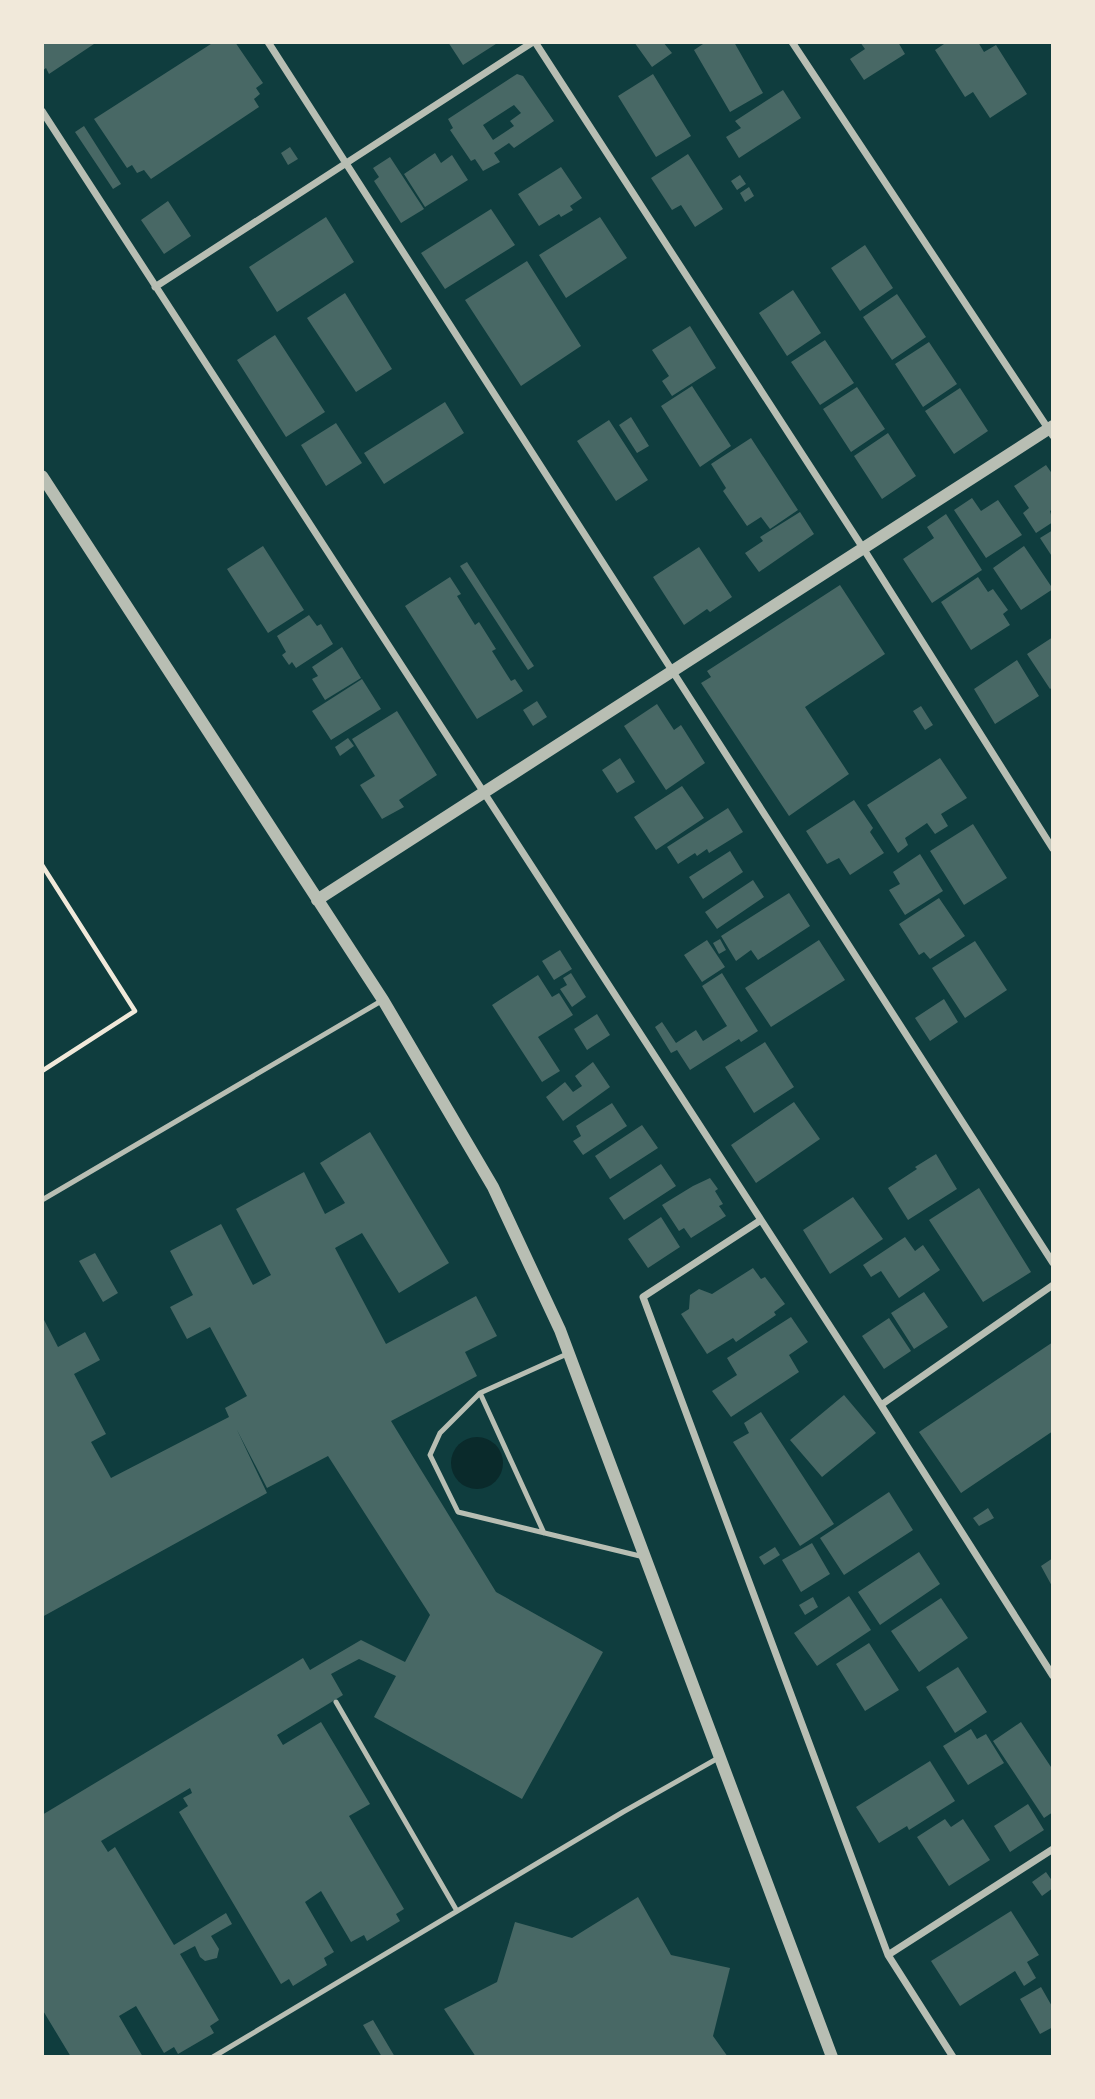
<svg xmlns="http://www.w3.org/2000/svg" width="1095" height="2099" font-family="Barlow,sans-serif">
<rect width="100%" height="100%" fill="#0f3d3e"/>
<path fill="#0a2a2b" d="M451 1463a26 26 0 1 1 52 0a26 26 0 1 1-52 0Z"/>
<path fill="#486865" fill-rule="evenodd" d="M42 42H97L49 74 46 68 42 71Z
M214 42H235L263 83 256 88 260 94 254 99 259 107 151 179 144 170 137 173 132 165 127 168 94 119Z
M448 42H499L463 65Z
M634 42H663L672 53 652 67Z
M706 42H734L763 93 730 112 694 50Z
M860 42H898L905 54 864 80 850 59 865 49Z
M947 42H978L984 52 996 45 1027 94 990 118 973 92 965 97 935 50Z
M517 74 523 76 554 121 514 148 509 143 494 153 500 162 483 171 475 159 471 161 450 130 453 128 448 119ZM514 105 521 113 510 121 514 126 493 140 483 125Z
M653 74 691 136 656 157 618 96Z
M783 90 801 118 739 158 726 137 741 128 735 121Z
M84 126 121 184 113 189 75 132Z
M290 147 298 159 288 165 281 153Z
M435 153 441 163 452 155 468 180 425 207 404 174Z
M688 154 723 209 695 227 681 205 672 210 651 178Z
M390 157 424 209 401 223 374 181 379 177 373 168Z
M561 167 582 198 570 206 573 210 561 217 559 214 539 226 518 194Z
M740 175 746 184 737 190 731 181Z
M749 187 754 196 745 202 740 193Z
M168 201 191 236 164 254 141 220Z
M491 209 515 245 445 289 421 253Z
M326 217 354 262 277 312 249 267Z
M600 217 627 258 566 298 539 255Z
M865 245 893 288 860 311 831 268Z
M527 261 581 346 521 386 465 300Z
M793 290 821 333 787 356 759 313Z
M345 293 392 369 356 392 307 318Z
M897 294 926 337 892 360 863 317Z
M690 326 716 368 672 396 662 381 669 376 652 350Z
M275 335 325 412 286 437 237 360Z
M825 340 854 383 820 405 791 362Z
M929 342 957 384 923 407 895 364Z
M692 386 731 446 700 467 661 406Z
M857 387 885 429 851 452 823 409Z
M960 388 988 431 954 454 925 411Z
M445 402 464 433 384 484 364 453Z
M631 417 649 446 637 453 619 425Z
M609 420 648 480 616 501 577 441Z
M336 423 362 463 326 486 301 445Z
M888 433 916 476 882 499 854 456Z
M751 438 798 510 770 529 761 517 747 526 723 491 726 488 711 464Z
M1046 465 1053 475V509L1050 511 1053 522 1036 533 1023 513 1029 508 1014 486Z
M972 498 981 511 998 500 1022 535 986 558 954 510Z
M800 512 814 534 759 572 745 553 763 541 760 537Z
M946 514 982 570 932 603 903 559 934 538 927 527Z
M1053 530V558L1040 538Z
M263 546 304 610 268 633 227 569Z
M1024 546 1053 589 1021 610 993 568Z
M699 547 732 597 710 612 707 609 684 625 653 577Z
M467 562 534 666 528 670 460 566Z
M450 577 461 594 457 596 475 625 479 622 496 649 492 651 511 681 515 679 523 691 477 719 405 606Z
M978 577 988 592 993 589 1008 610 1003 614 1010 625 971 650 941 602Z
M840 585 885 654 805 707 849 774 789 816 701 683 711 677 707 671Z
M309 615 317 626 321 624 333 644 296 668 292 662 289 665 282 655 286 652 277 636Z
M1053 637V687L1050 689 1027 654Z
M342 647 361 678 325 700 312 679 318 676 312 667Z
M1017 660 1039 696 995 724 974 689Z
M362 679 381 709 331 740 312 711Z
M537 701 547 717 533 726 523 710Z
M657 704 674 730 681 725 705 763 666 790 624 726Z
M921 706 933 725 925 730 913 711Z
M397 711 437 775 399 800 404 807 382 819 360 785 375 776 352 739Z
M348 738 354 746 340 756 335 747Z
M620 758 635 782 617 793 602 770Z
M940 758 967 798 941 814 948 826 935 834 927 823 905 838 908 845 898 853 867 805Z
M682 786 704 818 656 850 634 817Z
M854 800 873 828 870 832 884 853 850 875 839 858 827 864 806 831Z
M728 808 743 832 709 853 707 849 697 856 695 853 678 864 667 847Z
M973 824 1007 878 964 905 930 851Z
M730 851 743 872 703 899 689 877Z
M920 854 943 891 905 915 889 890 900 884 893 872Z
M753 880 764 897 717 929 705 912Z
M789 893 810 926 758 960 751 950 736 961 721 936Z
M939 898 965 936 930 959 924 952 919 955 899 924Z
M720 939 726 950 719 954 713 943Z
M707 940 725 967 702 982 684 955Z
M819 940 845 980 771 1027 745 988Z
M975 941 1007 990 965 1018 932 968Z
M560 950 572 969 554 980 542 961Z
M571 973 586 997 572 1007 560 989 567 985 563 978Z
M722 973 758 1031 741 1042 739 1039 690 1070 677 1050 671 1053 655 1027 662 1022 676 1043 696 1030 703 1041 727 1026 702 986Z
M538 975 552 997 559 993 573 1015 538 1037 560 1071 542 1082 492 1005Z
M944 999 958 1022 930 1041 915 1018Z
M597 1014 610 1035 587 1050 574 1029Z
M765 1042 794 1087 754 1113 725 1067Z
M593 1062 610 1087 563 1121 546 1097 565 1082 573 1092 582 1086 575 1076Z
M794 1102 820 1139 756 1183 731 1145Z
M612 1103 627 1126 583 1155 573 1141 581 1136 576 1126Z
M642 1125 658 1148 610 1179 595 1156Z
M370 1132 449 1263 399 1293 362 1233 335 1248 386 1344 476 1296 497 1336 465 1352 477 1376 391 1421 496 1592 603 1652 522 1799 374 1717 396 1676 359 1659 331 1674 343 1695 277 1735 283 1745 321 1722 370 1804 349 1816 404 1909 396 1914 400 1921 367 1941 364 1935 351 1942 321 1891 305 1902 334 1952 324 1958 327 1965 293 1986 289 1979 281 1984 179 1812 188 1806 183 1798 192 1793 190 1788 101 1841 108 1852 115 1847 174 1945 226 1913 232 1924 211 1936 219 1949 217 1958 205 1961 200 1957 195 1946 180 1954 219 2020 210 2026 214 2033 178 2054 174 2047 164 2053 136 2006 119 2016 143 2057H71L42 2009V1815L303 1658 310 1670 361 1640 405 1662 430 1615 328 1456 267 1488 237 1430 267 1493 42 1617V1316L58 1347 85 1332 100 1360 74 1374 106 1434 91 1442 111 1478 229 1417 225 1408 247 1396 210 1327 187 1339 170 1307 193 1295 170 1251 221 1224 253 1285 271 1275 236 1209 304 1172 325 1214 345 1203 320 1163Z
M936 1154 957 1189 908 1220 888 1188 917 1169 915 1167Z
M661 1164 676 1186 624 1220 609 1198Z
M710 1178 718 1189 715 1191 723 1204 719 1206 726 1216 691 1238 684 1228 679 1231 662 1205 693 1186Z
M979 1188 1031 1272 983 1302 929 1220Z
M853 1197 883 1239 830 1274 803 1230Z
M661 1217 680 1247 648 1268 628 1239Z
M905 1237 915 1251 923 1245 940 1270 899 1298 881 1271 871 1277 863 1265Z
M95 1253 118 1293 103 1302 79 1261Z
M753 1268 761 1279 765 1277 785 1304 774 1312 776 1315 736 1342 733 1338 707 1354 681 1314 689 1309 690 1295 699 1289 712 1294Z
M924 1292 948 1327 914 1349 891 1313Z
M791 1317 808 1342 789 1355 799 1372 731 1417 712 1391 737 1375 727 1358Z
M889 1318 911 1351 884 1369 862 1336Z
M1053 1342V1431L961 1493 919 1432Z
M844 1395 876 1433 822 1477 790 1440Z
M761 1412 834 1524 800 1546 733 1442 749 1433 744 1423Z
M889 1492 913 1530 844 1575 820 1538Z
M988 1508 994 1518 979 1526 973 1518Z
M812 1543 830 1574 801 1592 782 1560Z
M775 1547 780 1555 764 1565 759 1557Z
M919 1552 940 1584 880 1625 858 1592Z
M1053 1558V1588L1041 1566Z
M849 1596 871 1630 817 1666 794 1633Z
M813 1597 818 1607 805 1615 799 1605Z
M941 1598 968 1638 919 1672 891 1631Z
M869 1643 899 1690 865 1711 836 1664Z
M958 1667 987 1712 955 1733 926 1687Z
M1021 1722 1053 1770V1812L1044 1818 993 1741Z
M971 1729 977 1739 986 1734 1004 1763 968 1785 943 1746Z
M930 1761 955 1801 909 1830 907 1826 879 1843 856 1807Z
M1028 1804 1044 1830 1010 1852 994 1826Z
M945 1819 951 1827 963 1819 990 1860 949 1886 917 1837Z
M1046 1872 1053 1882V1888L1042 1896 1032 1882Z
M638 1897 671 1955 730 1968 713 2036 728 2057H476L444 2009 497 1982 515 1922 572 1938Z
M1011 1911 1039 1955 1027 1962 1036 1978 1024 1986 1015 1971 960 2006 931 1961Z
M1041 1987 1053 2008V2027L1040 2034 1020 1999Z
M373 2020 395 2057H382L363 2025Z"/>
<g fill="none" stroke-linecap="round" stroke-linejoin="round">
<path stroke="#f1e9da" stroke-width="4.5" d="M42 865 135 1011 42 1071"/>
<path stroke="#b8beb3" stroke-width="5" d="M42 1200 383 1000
M567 1354 480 1393 440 1433 430 1455 458 1512 644 1557
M480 1393 544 1533
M336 1702 457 1911
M213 2057 623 1812 720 1757"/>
<path stroke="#b8beb3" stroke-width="7" d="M268 42 1053 1263
M535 42 863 548 1053 849
M792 42 1053 436
M42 111 881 1405 1053 1676
M155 287 533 42
M761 1220 643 1297 888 1955 953 2057
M881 1405 1053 1285
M888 1955 1053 1849"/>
<path stroke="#b8beb3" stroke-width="12" d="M42 476 383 1000 493 1187 560 1330 832 2057
M317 900 1053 426"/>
</g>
<rect width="1095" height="2099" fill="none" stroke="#f1e9da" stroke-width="88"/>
</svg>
